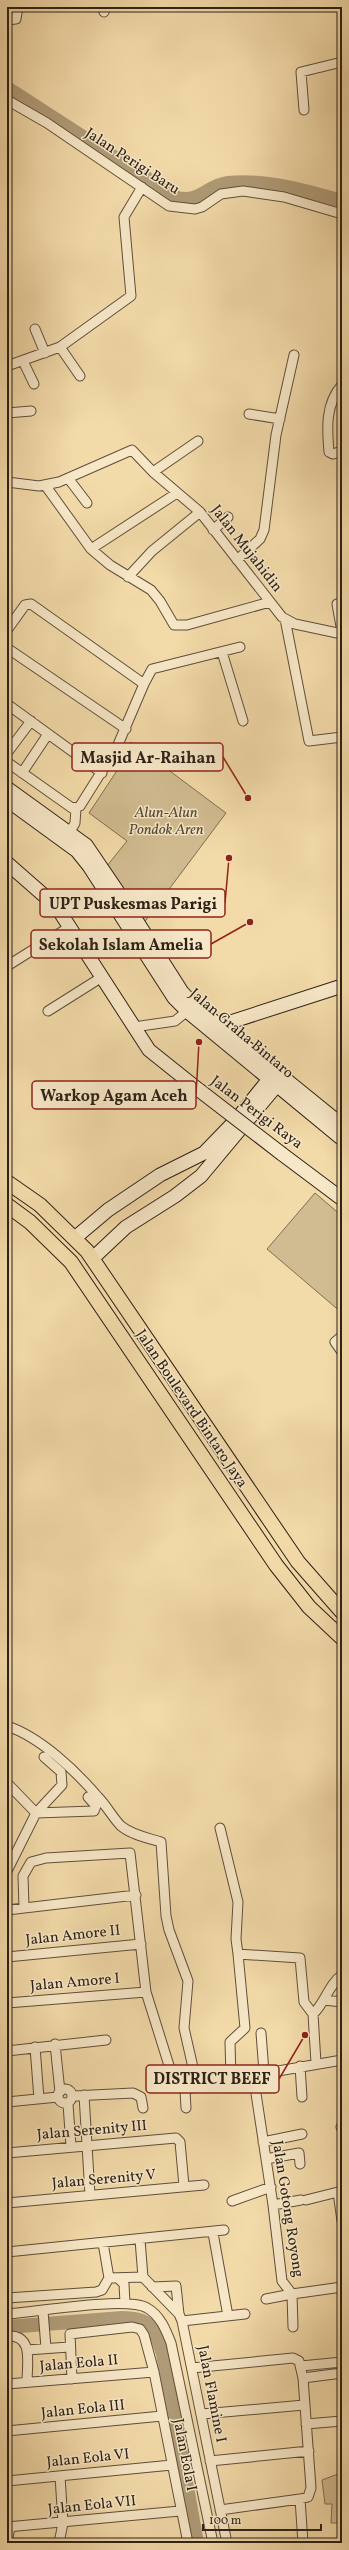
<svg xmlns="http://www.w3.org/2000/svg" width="349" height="2550" font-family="Vollkorn,serif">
<rect width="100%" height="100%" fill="#f3daa9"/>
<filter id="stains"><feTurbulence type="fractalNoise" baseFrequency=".005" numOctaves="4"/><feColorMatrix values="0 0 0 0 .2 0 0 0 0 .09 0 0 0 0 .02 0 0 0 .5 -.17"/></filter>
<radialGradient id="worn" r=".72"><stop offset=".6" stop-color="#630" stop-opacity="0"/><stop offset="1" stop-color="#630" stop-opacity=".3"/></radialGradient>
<path fill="#d1bb90" stroke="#7e6e54" d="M131 742 226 813 143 924 106 867 127 841 89 813 122 763Z
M315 1193 342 1216V1313L267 1249Z
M339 2446H342V2523H331L332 2504H325L322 2480 338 2474Z"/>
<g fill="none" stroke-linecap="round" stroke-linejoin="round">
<path stroke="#af9b77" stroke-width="14" d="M7 88 177 198C201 203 206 186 228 183 267 179 305 191 342 201
M7 2327 122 2318C151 2318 155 2328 163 2354L197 2543"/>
<g stroke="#5e4f3c" stroke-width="11">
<path id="street" d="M104 12 106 7
M7 20 16 19 18 7
M7 100 47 123 169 206 195 209 202 207 221 194 243 191 284 197 342 214
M304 110 301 72 342 62
M35 329 45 353
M60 347 80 376
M23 361 34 384
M7 366 60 347 131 296 124 217 142 187
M342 385C325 404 327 429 329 452L333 454 342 451
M7 413 31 411
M249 414 280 419
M153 472 198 441
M68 478 87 503
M7 482 39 486 59 482 132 450 153 472 200 512 282 617 295 624 342 634
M45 485 91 549 110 565 151 590 160 601 174 625H187L270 602
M213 530 228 517
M91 549 177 493
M237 560 260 539 264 530 276 435 294 355
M128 577 152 551 200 512
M337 604 342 632
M285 619 309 741 342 737
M7 630 25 605 31 604 144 684 117 747 80 806 72 808 7 762
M7 648 126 729
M222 652 243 721
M144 684 152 669 240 647
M7 704 102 773
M7 753 31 721
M22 773 48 734
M70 832 75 823 76 808
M7 966 71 926
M48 1011 102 977
M134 1027 175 1021 191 1008
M342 1336 335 1342 342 1352
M7 1726C40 1737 75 1770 98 1797 106 1805 113 1818 121 1826 132 1835 148 1838 161 1842L166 1916 169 1930 188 1981 184 2028 197 2085
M8 1784 36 1813 94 1811 96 1806 88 1797
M220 1828 238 1902 236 1939 238 1954 300 1958 304 2002 313 2014
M7 1871 36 1813 62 1785 61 1772 44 1757
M24 1908 23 1876 31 1862 46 1858 130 1853 146 1992 172 2075
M7 1910 136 1895
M7 1957 141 1944
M324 2000 342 2002
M7 2003 146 1992
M261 2033 264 2072
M55 2044 60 2092
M35 2047 39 2099
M7 2051 106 2040
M316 2063 313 2014C325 2003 329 1984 342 1975
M300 2066 302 2097
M253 2074 273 2205 282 2281 292 2294 342 2287
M231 2078 230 2042 245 2028 238 1954
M58 2096a7 7 0 1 1 14 0a7 7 0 1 1-14 0Z
M84 2095 90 2195
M73 2096 133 2093 141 2097 143 2108
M7 2102 58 2097
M68 2104 71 2146
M186 2108 185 2091 197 2085 342 2060
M341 2127 342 2129
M263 2142 302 2134
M7 2153 176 2138 180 2142 184 2186
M266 2159 299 2153 300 2164
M342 2191 338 2192 342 2221
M306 2200 338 2192
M232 2201 271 2187
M7 2203 204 2185
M273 2205 301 2200
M213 2233 228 2316
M140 2240 143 2277
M103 2243 109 2278
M7 2252 224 2230
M143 2277 179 2314 182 2321 227 2543
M109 2278 143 2277
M118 2278 124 2284 125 2303
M152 2287 176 2286 179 2314
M7 2298 96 2292 102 2290 109 2278
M266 2299 292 2294 293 2327
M43 2311 46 2348
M7 2314C35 2312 127 2296 147 2308 160 2315 166 2330 171 2343L213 2543
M182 2321 245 2314
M7 2336C34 2334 27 2363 27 2382
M27 2350 69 2347
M301 2366 342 2362
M192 2368 293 2358 299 2361 303 2378 311 2488 308 2497 300 2499 303 2543
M303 2378 342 2373
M72 2379 70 2334 132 2327 140 2329 144 2335 154 2372 188 2543
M7 2384 154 2372
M202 2414 304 2405
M306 2424 342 2421
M7 2431 162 2416
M210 2461 309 2451
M7 2481 172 2465
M220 2510 300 2499
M7 2527 180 2511
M7 2543 10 2527
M59 2543 63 2523 60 2476"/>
</g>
<g stroke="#2c2117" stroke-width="15">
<path id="secondary" d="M7 788 86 845 124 901 182 992 194 1005 342 1125
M7 800 77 851 89 866 174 998 188 1012 342 1139
M7 863 56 906 149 1050 199 1090
M212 1028 342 986
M282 1154 342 1199
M76 1237 108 1210 160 1175 204 1153 236 1120 274 1073
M93 1258 126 1227 175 1196 201 1176 282 1079"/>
</g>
<g stroke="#2c2117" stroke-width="16">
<path id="primary" d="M7 1182 40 1205 87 1251 298 1562 342 1612
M7 1205 30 1222 71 1262 276 1565 309 1607 342 1638"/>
</g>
<use href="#street" stroke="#f7e7c7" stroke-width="9"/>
<use href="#secondary" stroke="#f7e7c7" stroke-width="13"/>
<use href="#primary" stroke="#f3daa9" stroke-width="14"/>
<g stroke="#2c2117" stroke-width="15" stroke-linecap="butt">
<path id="secondary-bridge" d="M199 1090 282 1154"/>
</g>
<use href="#secondary-bridge" stroke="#f7e7c7" stroke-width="13"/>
</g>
<g text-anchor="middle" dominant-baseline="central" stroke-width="3" stroke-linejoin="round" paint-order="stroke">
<g font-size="15" fill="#2c2117" stroke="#f7e7c7">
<text transform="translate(132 162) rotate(33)">Jalan Perigi Baru</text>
<text transform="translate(246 549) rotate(52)">Jalan Mujahidin</text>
<text transform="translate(241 1034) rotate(40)">Jalan Graha Bintaro</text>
<text transform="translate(256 1113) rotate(37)">Jalan Perigi Raya</text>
<text transform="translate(191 1409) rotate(56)">Jalan Boulevard Bintaro Jaya</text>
<text transform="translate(73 1936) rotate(-6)">Jalan Amore II</text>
<text transform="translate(75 1983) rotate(-5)">Jalan Amore I</text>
<text transform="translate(92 2131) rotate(-5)">Jalan Serenity III</text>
<text transform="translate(104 2180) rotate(-5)">Jalan Serenity V</text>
<text transform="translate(287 2209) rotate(81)">Jalan Gotong Royong</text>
<text transform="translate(79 2364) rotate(-5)">Jalan Eola II</text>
<text transform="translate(211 2394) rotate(79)">Jalan Flamine I</text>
<text transform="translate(83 2410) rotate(-6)">Jalan Eola III</text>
<text transform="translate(184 2455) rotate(79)">Jalan Eola I</text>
<text transform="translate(88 2459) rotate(-6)">Jalan Eola VI</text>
<text transform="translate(92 2506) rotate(-6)">Jalan Eola VII</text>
</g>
<g font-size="15" font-style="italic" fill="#554835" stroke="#f7e7c7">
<text x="166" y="813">Alun-Alun<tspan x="166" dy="17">Pondok Aren</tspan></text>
</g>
</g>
<path fill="none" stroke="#8f2418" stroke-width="1.5" d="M248 798L223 757M229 858L225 903M250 922L211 944M199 1042L196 1095M305 2035L279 2079"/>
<g fill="#8f2418" stroke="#f7e7c7" stroke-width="1.5">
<circle cx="248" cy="798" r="4"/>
<circle cx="229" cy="858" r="4"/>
<circle cx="250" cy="922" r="4"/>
<circle cx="199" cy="1042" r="4"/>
<circle cx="305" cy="2035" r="4"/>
</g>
<g fill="#f7e7c7" stroke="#8f2418" stroke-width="1.5">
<rect x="72" y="743" width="151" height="28" rx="4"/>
<rect x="40" y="889" width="185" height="28" rx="4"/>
<rect x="31" y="930" width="180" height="28" rx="4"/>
<rect x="32" y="1081" width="164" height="28" rx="4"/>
<rect x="146" y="2065" width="133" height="28" rx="4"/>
</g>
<g font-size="16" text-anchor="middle" font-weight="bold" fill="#2c2117">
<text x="148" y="763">Masjid Ar-Raihan</text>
<text x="133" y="909">UPT Puskesmas Parigi</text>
<text x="121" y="950">Sekolah Islam Amelia</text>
<text x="114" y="1101">Warkop Agam Aceh</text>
<text x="212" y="2084">DISTRICT BEEF</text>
</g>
<rect width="349" height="2550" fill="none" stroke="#f3daa9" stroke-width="24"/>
<rect x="8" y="8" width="333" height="2534" fill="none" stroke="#2c2117" stroke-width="2"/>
<rect x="12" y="12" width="325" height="2526" fill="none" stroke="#2c2117"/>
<path d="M203 2524v6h118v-6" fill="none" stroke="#2c2117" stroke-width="2"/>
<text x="209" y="2524" font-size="12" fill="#2c2117" stroke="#f7e7c7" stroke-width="3" paint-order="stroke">100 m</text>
<rect width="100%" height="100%" filter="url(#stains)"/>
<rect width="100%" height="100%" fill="url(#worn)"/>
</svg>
